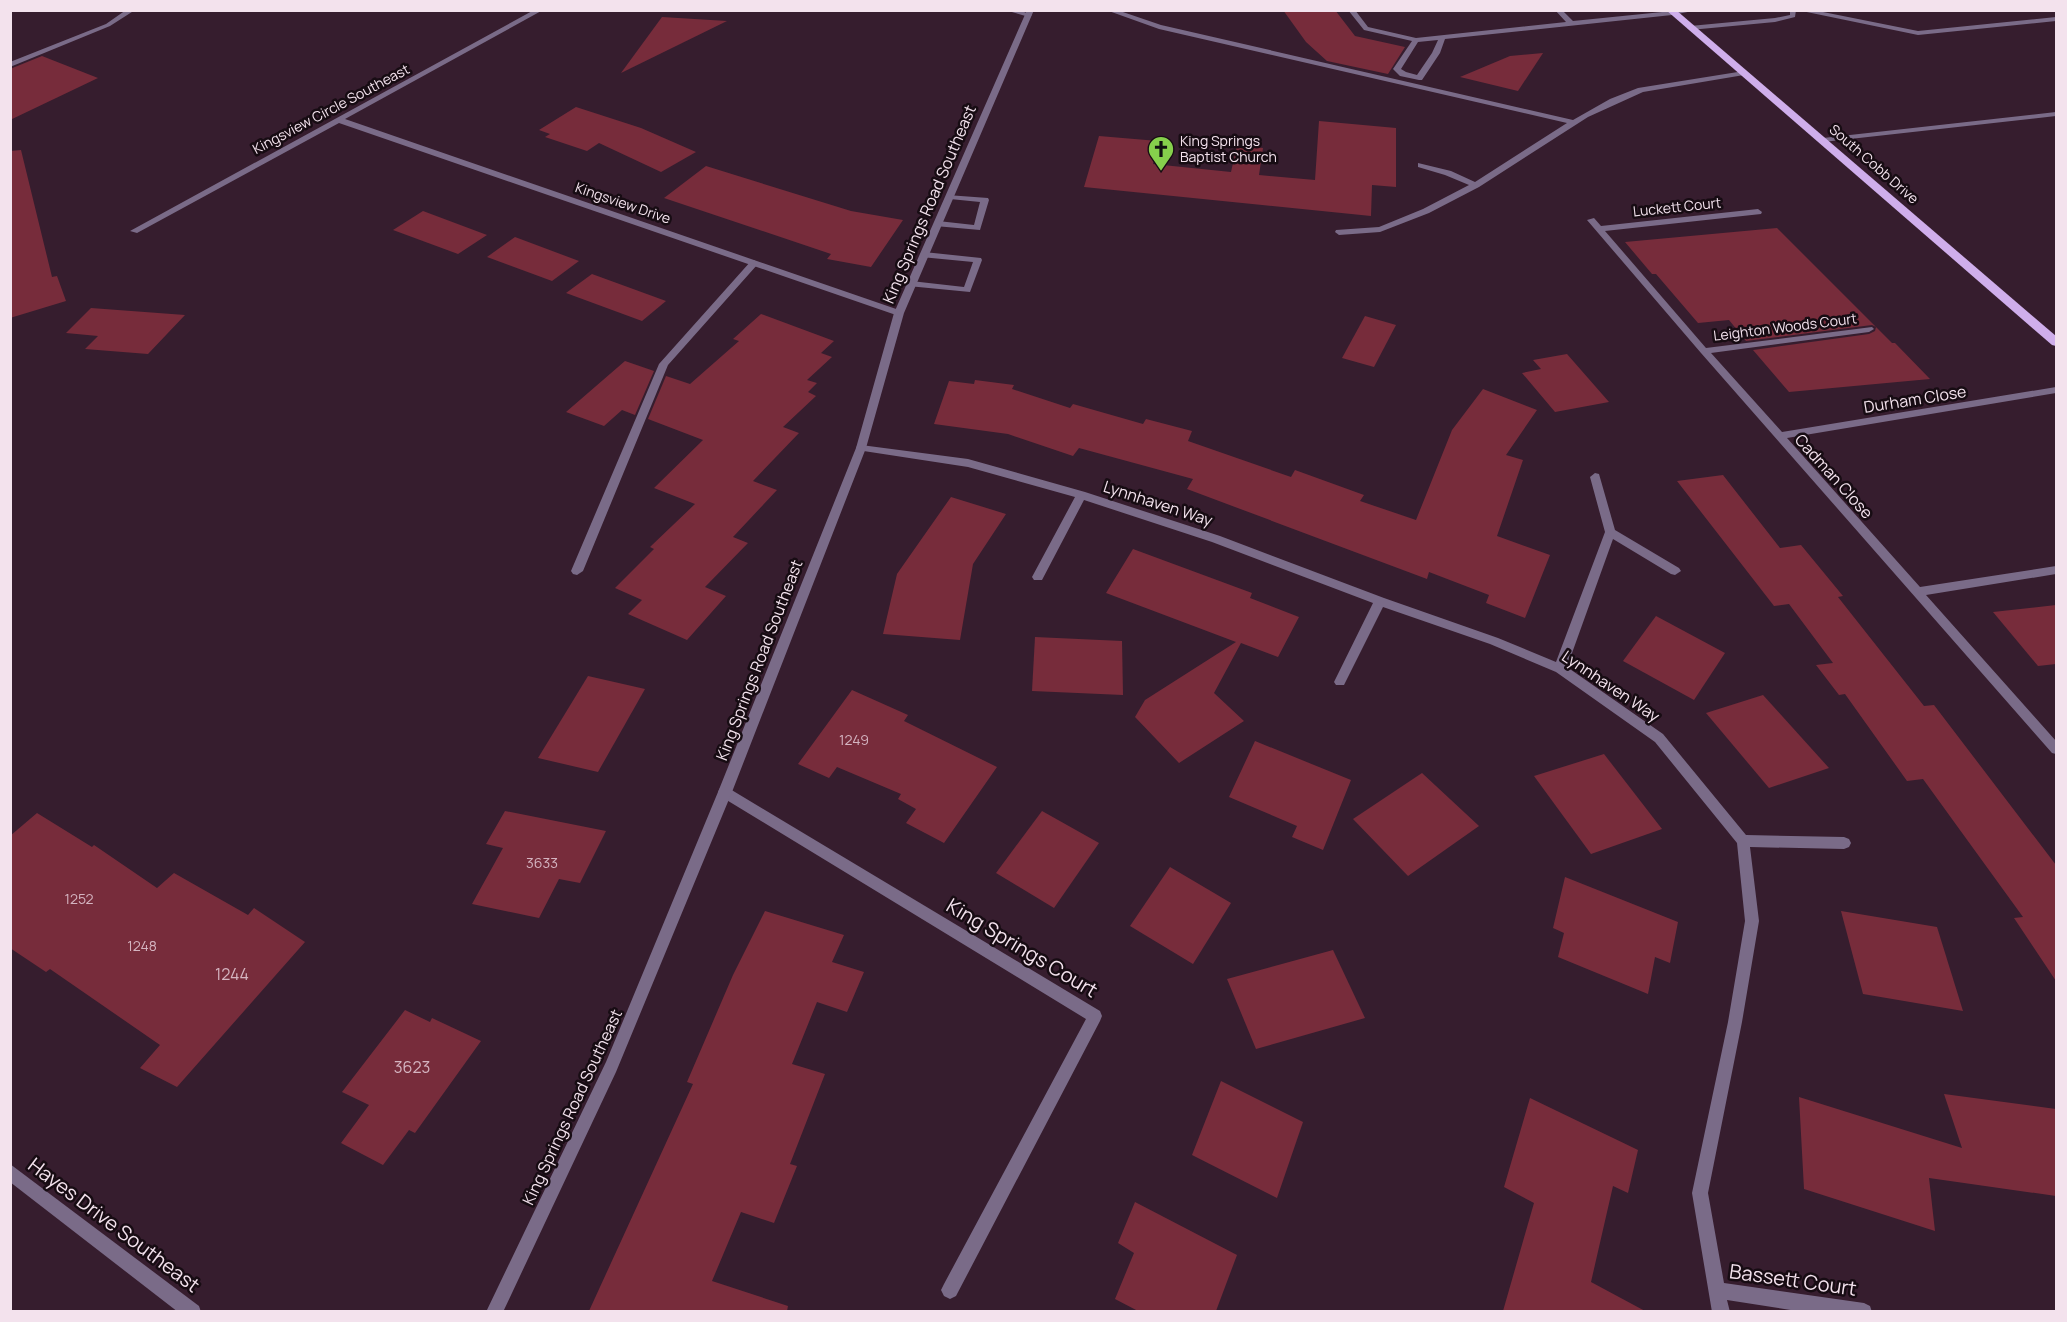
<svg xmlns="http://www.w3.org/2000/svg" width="2067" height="1322" font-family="Manrope,sans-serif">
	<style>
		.building { fill: #772c3b }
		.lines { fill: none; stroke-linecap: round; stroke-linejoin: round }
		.service { fill: #7a6b88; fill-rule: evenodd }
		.minor { fill: #7a6b88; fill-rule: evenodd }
		.tertiary { fill: #7a6b88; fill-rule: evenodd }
		.primary { fill: #cfaeeb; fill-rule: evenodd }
		.labels { text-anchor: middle; stroke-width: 5; stroke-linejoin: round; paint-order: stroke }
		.far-street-label { font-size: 14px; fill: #f3e2ed; stroke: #170c13 }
		.far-poi-label { font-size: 14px; fill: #f3e2ed; stroke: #170c13; text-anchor: start }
		.number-label { font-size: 14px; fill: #d4b4c0 }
		.street-label { font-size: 16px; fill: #f3e2ed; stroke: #170c13 }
		.near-number-label { font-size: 16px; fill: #d4b4c0 }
		.near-street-label { font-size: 20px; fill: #f3e2ed; stroke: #170c13 }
	</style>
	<rect width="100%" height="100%" fill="#361d2e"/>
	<!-- building -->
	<g class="building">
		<polygon points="1283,10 1335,10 1355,36 1405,47 1388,74 1327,61 1306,42"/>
		<polygon points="662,17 727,21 621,73"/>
		<polygon points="1543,53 1518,91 1460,77 1510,56"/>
		<polygon points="42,56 98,78 10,120 10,69"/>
		<polygon points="576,107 641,128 696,152 661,172 599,143 587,151 545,137 550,134 539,130"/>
		<polygon points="1319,121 1396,128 1396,187 1372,185 1371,216 1084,187 1099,136 1158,141 1153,164 1231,172 1237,145 1263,148 1259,175 1315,180"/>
		<polygon points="21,150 52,277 57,276 66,301 10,318 10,151"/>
		<polygon points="706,166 851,211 903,220 871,267 827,259 831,254 664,198"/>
		<polygon points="423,211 487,235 458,254 393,230"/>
		<polygon points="1777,228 1892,343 1895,343 1930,379 1789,392 1753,350 1869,334 1875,331 1876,327 1872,325 1746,341 1729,320 1698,323 1656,274 1652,274 1625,242"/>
		<polygon points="515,237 579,261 552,281 487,257"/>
		<polygon points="592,274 666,301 642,321 566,293"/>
		<polygon points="91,308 185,315 148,354 85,349 98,336 66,333"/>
		<polygon points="761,314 834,341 821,353 832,357 807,380 817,383 808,392 816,396 783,427 799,433 753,481 777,490 733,537 748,543 705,587 726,596 687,640 628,614 642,600 615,588 654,549 650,547 695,504 654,488 703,440 648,419 666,376 690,384 739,341 733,339"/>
		<polygon points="1365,316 1396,325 1374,367 1342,358"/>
		<polygon points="1567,354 1609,402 1555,412 1522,373 1541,369 1533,360"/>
		<polygon points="625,361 654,371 635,415 622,410 604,426 566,412"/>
		<polygon points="975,380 1014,385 1012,389 1070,408 1073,404 1143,424 1146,419 1192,431 1188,441 1291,477 1295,470 1364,495 1360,501 1416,520 1452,430 1483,389 1537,410 1506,455 1523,460 1497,536 1550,555 1525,618 1486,603 1489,595 1429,572 1427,579 1187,489 1193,479 1079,448 1073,456 1008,434 934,424 949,381 974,384"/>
		<polygon points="1723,475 1780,548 1801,545 1843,596 1838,597 1924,706 1934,705 2056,865 2056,981 2014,918 2023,917 1923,779 1907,781 1845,694 1839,695 1816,665 1833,663 1789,604 1774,606 1677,481"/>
		<polygon points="951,497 1006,514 973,564 960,640 883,634 897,574"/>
		<polygon points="1133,549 1252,593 1250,598 1299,617 1278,657 1241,643 1214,693 1244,721 1179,763 1135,717 1145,700 1236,642 1106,593"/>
		<polygon points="2056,605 2056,664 2038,666 1993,612"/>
		<polygon points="1656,616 1725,653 1694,700 1623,661"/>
		<polygon points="1035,637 1122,641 1123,695 1032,691"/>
		<polygon points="588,676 645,689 598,772 538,758"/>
		<polygon points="852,690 908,715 904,721 997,767 944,843 906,823 916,809 898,799 901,794 837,767 829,778 798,764"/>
		<polygon points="1763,695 1829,768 1769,788 1706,713"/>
		<polygon points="1255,741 1351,780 1323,850 1292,837 1297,826 1229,797"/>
		<polygon points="1604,754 1662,829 1591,854 1534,776"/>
		<polygon points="1422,773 1479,826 1408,876 1353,819"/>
		<polygon points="505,811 606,831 580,883 559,879 539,918 472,904 503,848 486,844"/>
		<polygon points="1042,811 1099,843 1054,908 996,873"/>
		<polygon points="37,813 92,847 94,845 157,888 174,873 248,915 254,908 305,942 177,1087 140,1068 160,1045 50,969 46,972 10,948 10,836"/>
		<polygon points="1170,867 1231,903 1193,964 1130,926"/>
		<polygon points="1565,877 1678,922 1670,963 1655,957 1648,994 1558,957 1564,933 1553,928"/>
		<polygon points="765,911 844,935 832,962 864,972 847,1012 817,1002 792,1064 825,1074 790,1164 797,1166 774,1223 741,1212 712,1281 788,1306 787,1311 589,1311 693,1084 687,1082 733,975"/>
		<polygon points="1841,911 1937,927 1963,1011 1863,994"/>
		<polygon points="1333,950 1365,1018 1256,1049 1227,979"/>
		<polygon points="405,1010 430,1022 432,1018 481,1041 415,1133 409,1130 383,1165 341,1143 369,1105 342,1092"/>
		<polygon points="1221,1081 1303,1122 1277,1198 1192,1155"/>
		<polygon points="1944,1094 2056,1109 2056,1196 1929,1178 1935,1231 1804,1189 1799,1097 1962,1148"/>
		<polygon points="1530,1098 1638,1150 1628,1193 1613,1186 1591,1282 1645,1311 1503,1311 1534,1203 1504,1187"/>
		<polygon points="1135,1202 1237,1255 1216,1311 1138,1311 1115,1299 1134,1253 1118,1243"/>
	</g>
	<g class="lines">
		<!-- service -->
		<g class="service">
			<polygon points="1005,10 1019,10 1032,15 1029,17"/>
			<polygon points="1106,10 1117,10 1161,25 1573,120 1610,99 1638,88 1744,71 1748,73 1744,75 1643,92 1588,117 1479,187 1429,213 1380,232 1339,235 1335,232 1336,230 1379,227 1423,209 1469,185 1445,175 1418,167 1418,163 1451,171 1475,182 1567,123 1159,29"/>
			<path d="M 1348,10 L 1355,10 L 1368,27 L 1416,38 L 1566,22 L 1555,10 L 1562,10 L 1573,21 L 1672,11 L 1675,13 L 1672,15 L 1445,39 L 1440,53 L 1422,80 L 1419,80 L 1400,76 L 1393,69 L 1412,41 L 1364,30 ZM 1438,40 L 1432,53 L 1417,75 L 1406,72 L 1401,69 L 1418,42 Z"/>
			<polygon points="1797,10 1813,10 1918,31 2056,17 2056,21 1918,35"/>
			<polygon points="2056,112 2056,116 1823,142 1819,140 1823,138"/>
			<polygon points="947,195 988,198 989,200 980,230 935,226 935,222 938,221 974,225 980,202 950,199 947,199"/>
			<polygon points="924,252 981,258 982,260 970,292 908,286 908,282 911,281 964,287 973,262 921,257 921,253"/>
			<polygon points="754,260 758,263 757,265 668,365 583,571 577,575 573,574 571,571 659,364 751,261"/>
		</g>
		<!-- minor -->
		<g class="minor">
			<polygon points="126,10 135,10 110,26 10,67 10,62 106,24"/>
			<polygon points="534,10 543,10 345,119 902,311 902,315 896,315 339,123 137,233 130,231"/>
			<polygon points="1675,10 1698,10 1672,15 1669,13"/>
			<polygon points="1790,10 1796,10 1795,17 1775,22 1690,30 1687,28 1690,26 1775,18 1790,15"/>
			<polygon points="1758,209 1762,212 1761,214 1605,231 1706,348 1872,327 1874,329 1869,332 1711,353 1782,432 2056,387 2056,393 1787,438 1920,587 2056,566 2056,574 1926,595 2056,741 2056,754 2052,753 1701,353 1587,220 1594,218 1601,226"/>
			<polygon points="861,445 968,459 1085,492 1220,536 1384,598 1498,638 1556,662 1605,532 1590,477 1595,473 1599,474 1615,530 1679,568 1681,571 1675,575 1671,574 1613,539 1567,667 1663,734 1746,835 1844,837 1849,839 1851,843 1849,847 1844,849 1750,847 1759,921 1742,1022 1708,1193 1724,1283 1864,1303 1870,1306 1872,1312 1803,1312 1727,1300 1730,1312 1712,1312 1692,1193 1728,1022 1745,921 1737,843 1655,742 1556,672 1490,644 1383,607 1344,685 1336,685 1334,682 1373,603 1212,542 1084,500 1042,580 1034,580 1032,577 1075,497 968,467 857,450 856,448 857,446"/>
			<polygon points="725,786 1100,1011 1102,1016 1100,1021 956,1296 950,1299 944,1296 941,1290 944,1284 1086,1019 720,796 718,792 720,788"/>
			<polygon points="10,1164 199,1306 201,1312 178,1312 10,1182"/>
		</g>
		<!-- tertiary -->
		<polygon class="tertiary" points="1027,10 1034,10 904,313 866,448 732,792 616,1072 503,1312 486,1312 606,1062 718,792 856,448 894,313"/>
		<!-- primary -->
		<polygon class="primary" points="1666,10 1676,10 2056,336 2056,346 2052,345"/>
	</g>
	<!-- icons -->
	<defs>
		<g id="church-pin" transform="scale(1.35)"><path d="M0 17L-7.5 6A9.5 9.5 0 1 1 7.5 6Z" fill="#86cf4c" stroke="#170c13"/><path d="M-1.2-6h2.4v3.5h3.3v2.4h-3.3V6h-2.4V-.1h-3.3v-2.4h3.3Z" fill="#111"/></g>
	</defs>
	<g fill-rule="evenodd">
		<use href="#church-pin" x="1161" y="149"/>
	</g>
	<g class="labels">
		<!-- far-street labels -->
		<g class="far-street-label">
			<text transform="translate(331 109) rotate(-28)" y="5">Kingsview Circle Southeast</text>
			<text transform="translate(1874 164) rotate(41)" y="5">South Cobb Drive</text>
			<text transform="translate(623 203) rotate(19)" y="5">Kingsview Drive</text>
			<text transform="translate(1677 207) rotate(-6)" y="5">Luckett Court</text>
			<text transform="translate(1785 327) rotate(-7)" y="5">Leighton Woods Court</text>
		</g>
		<!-- far-poi labels -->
		<g class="far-poi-label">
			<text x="1180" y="146">King Springs<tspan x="1180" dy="16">Baptist Church</tspan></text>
		</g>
		<!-- number labels -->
		<g class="number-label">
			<text x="854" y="745">1249</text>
			<text x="542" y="868">3633</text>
			<text x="79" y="904">1252</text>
			<text x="142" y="951">1248</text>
		</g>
		<!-- street labels -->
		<g class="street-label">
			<text transform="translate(929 204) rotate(-67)" y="6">King Springs Road Southeast</text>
			<text transform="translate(1915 399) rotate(-9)" y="6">Durham Close</text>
			<text transform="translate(1834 476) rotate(48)" y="6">Cadman Close</text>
			<text transform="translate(1158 503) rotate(18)" y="6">Lynnhaven Way</text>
			<text transform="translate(759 660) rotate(-69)" y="6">King Springs Road Southeast</text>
			<text transform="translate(1611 686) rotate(34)" y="6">Lynnhaven Way</text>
			<text transform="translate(572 1107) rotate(-65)" y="6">King Springs Road Southeast</text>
		</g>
		<!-- near-number labels -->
		<g class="near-number-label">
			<text x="232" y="980">1244</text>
			<text x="412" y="1073">3623</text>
		</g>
		<!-- near-street labels -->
		<g class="near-street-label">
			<text transform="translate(1022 948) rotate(31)" y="7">King Springs Court</text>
			<text transform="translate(114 1225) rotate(37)" y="7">Hayes Drive Southeast</text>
			<text transform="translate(1793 1280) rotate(8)" y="7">Bassett Court</text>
		</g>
	</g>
	<!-- border -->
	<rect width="2067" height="1322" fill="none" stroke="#f3e2ed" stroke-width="24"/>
</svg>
